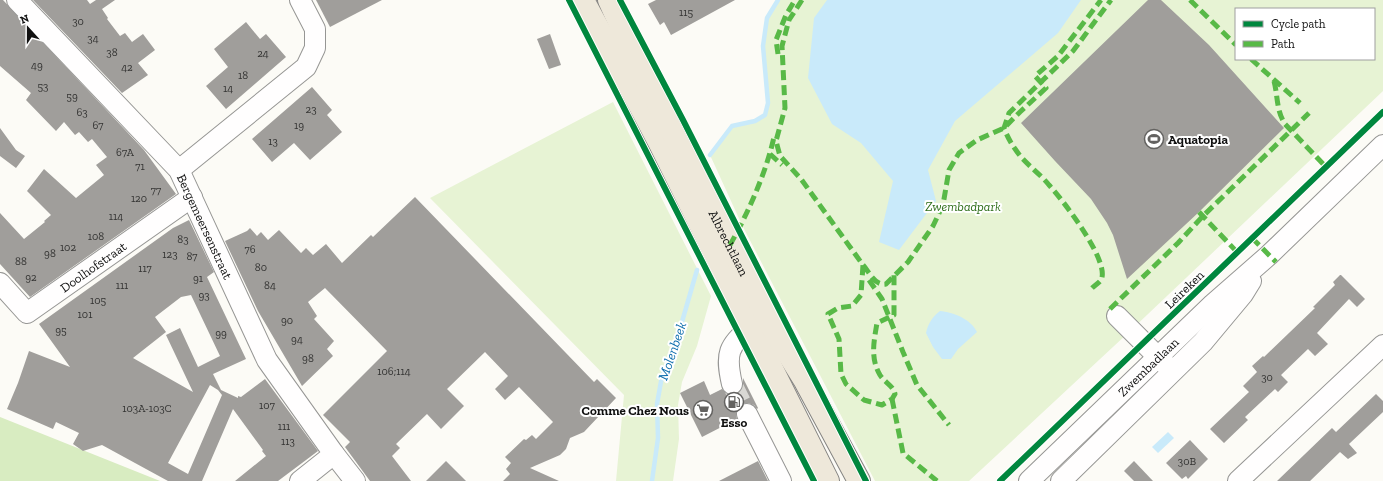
<svg xmlns="http://www.w3.org/2000/svg" width="1383" height="481" font-family="'Zilla Slab',serif">
	<style>
		.green { fill: #e7f3d4; fill-rule: evenodd }
		.forest { fill: #d8ecc1 }
		.water { fill: #c9eafa }
		.lines { fill: none; stroke-linecap: round; stroke-linejoin: round }
		.stream { stroke: #c9eafa; stroke-width: 4.5 }
		.building { fill: #a09e9b; fill-rule: evenodd }
		.minor-tunnel { stroke: #d9d8d4; stroke-width: 20; stroke-dasharray: 20 10; stroke-linecap: butt }
		.minor-casing { stroke: #969694; stroke-width: 22 }
		.major-casing { stroke: #848381; stroke-width: 24 }
		.minor { stroke: #fffefe; stroke-width: 20 }
		.major { stroke: #eee8da; stroke-width: 22 }
		.quiet { stroke: #58b947; stroke-width: 5; stroke-dasharray: 10 5; stroke-linecap: butt }
		.cycleway-casing { stroke: #fff; stroke-width: 8 }
		.cycleway { stroke: #00873e; stroke-width: 6 }
		.labels { text-anchor: middle; stroke-width: 4; stroke-linejoin: round; paint-order: stroke }
		.number-label { font-size: 11px; fill: #343433 }
		.poi-label { font-size: 13px; font-weight: bold; fill: #101010; stroke: #fff; text-anchor: start }
		.park-label { font-size: 13px; font-style: italic; fill: #2e6e1a; stroke: #fff }
		.street-label { font-size: 13px; fill: #101010; stroke: #fff }
		.water-label { font-size: 14px; font-style: italic; fill: #0e6dad; stroke: #fff }
	</style>
	<rect width="100%" height="100%" fill="#fcfbf6"/>
	<!-- green -->
	<g class="green">
		<path d="M 778,0 L 1383,0 L 1383,91 L 1128,333 L 969,481 L 875,481 L 742,225 L 710,155 L 732,126 L 755,121 L 765,115 L 768,103 L 763,46 L 767,18 ZM 1236,9 L 1374,9 L 1374,59 L 1236,59 Z"/>
		<polygon points="613,102 711,296 697,346 682,382 678,405 679,439 673,481 616,481 624,395 430,198"/>
	</g>
	<!-- forest -->
	<polygon class="forest" points="0,417 160,481 0,481"/>
	<!-- water -->
	<g class="water">
		<polygon points="827,0 1081,0 1058,33 955,121 928,170 936,201 899,250 879,242 893,181 861,143 832,124 808,78 814,18"/>
		<path d="M 940,311 C 953,312 971,319 977,332 L 958,349 L 951,359 L 942,359 L 933,347 L 926,333 C 928,324 932,317 940,311 Z"/>
		<polygon points="1168,432 1174,438 1158,453 1152,447"/>
	</g>
	<g class="lines">
		<!-- stream -->
		<g class="stream">
			<polyline points="710,155 732,126 755,121 765,115 768,103 763,46 767,18 778,0"/>
			<polyline points="652,481 658,438 657,404 662,376 677,339 697,270"/>
		</g>
	</g>
	<!-- building -->
	<g class="building">
		<polygon points="0,0 3,0 144,150 176,194 30,297 0,264 0,213 24,239 45,222 44,221 51,215 27,191 44,169 76,198 104,175 96,165 107,157 92,139 88,142 79,132 75,135 64,122 56,131 26,100 31,93 0,66"/>
		<polygon points="33,0 87,0 90,4 96,0 115,0 102,9 108,18 107,19 120,36 125,33 132,42 143,34 155,50 138,63 148,75 122,93"/>
		<polygon points="316,0 382,0 330,27"/>
		<polygon points="656,0 735,0 671,35 664,22 660,25 648,4"/>
		<polygon points="1148,0 1161,0 1209,45 1284,128 1199,212 1127,279 1113,235 1107,223 1091,199 1055,161 1021,123"/>
		<polygon points="246,22 260,39 266,34 286,57 226,109 206,86 228,67 214,49"/>
		<polygon points="550,34 561,65 549,69 537,39"/>
		<polygon points="312,87 332,110 327,115 342,132 310,160 294,143 272,162 252,139"/>
		<polygon points="0,128 16,150 25,156 16,168 0,156"/>
		<polygon points="415,197 594,382 597,379 616,398 584,432 570,438 566,449 560,455 530,468 559,481 503,481 510,474 506,469 511,463 505,457 524,439 526,440 532,435 536,439 553,422 519,387 505,400 495,389 508,376 485,352 447,389 464,406 441,429 427,414 396,444 400,448 392,456 411,481 370,481 345,447 350,442 323,415 387,351 325,288 308,302 317,316 314,319 334,341 327,349 333,356 302,386 258,311 225,241 247,231 250,228 257,236 261,232 268,240 279,230 301,253 306,248 313,255 326,244 342,263 371,235 373,237"/>
		<path d="M 189,220 L 214,272 L 207,277 L 246,359 L 213,374 L 221,390 L 238,398 L 238,396 L 241,397 L 265,379 L 318,451 L 278,481 L 235,481 L 266,456 L 262,451 L 263,450 L 233,409 L 202,481 L 168,481 L 102,445 L 83,451 L 73,444 L 79,433 L 56,422 L 53,429 L 7,409 L 18,383 L 29,351 L 70,367 L 39,324 L 173,228 ZM 191,295 L 220,356 L 198,367 L 180,328 L 166,335 L 193,392 L 133,358 L 166,332 L 155,317 L 181,297 ZM 210,385 L 218,390 L 222,395 L 188,474 L 168,463 Z"/>
		<polygon points="1340,275 1341,275 1365,299 1357,307 1349,299 1317,333 1328,344 1315,356 1308,349 1281,375 1288,382 1278,392 1275,389 1245,417 1248,420 1224,443 1210,429 1249,392 1243,386 1257,372 1252,366 1263,356 1264,357 1315,308 1313,307 1335,285 1333,282"/>
		<polygon points="743,378 758,408 757,409 754,405 748,403 742,404 737,408 736,414 737,419 702,437 680,393 704,381 710,395 722,389 728,395 735,395 739,393 743,388"/>
		<polygon points="1376,394 1383,401 1383,412 1349,444 1357,453 1348,459 1340,452 1310,481 1277,481 1332,428 1336,432"/>
		<polygon points="1190,440 1208,459 1188,479 1186,476 1182,479 1166,463"/>
		<polygon points="446,461 466,481 426,481"/>
		<polygon points="758,461 768,481 719,481"/>
		<polygon points="1134,461 1153,481 1134,481 1124,471"/>
	</g>
	<g class="lines">
		<!-- minor-tunnel -->
		<polyline class="minor-tunnel" points="732,384 747,414"/>
		<!-- minor casing -->
		<g class="minor-casing">
			<g id="minor">
				<path id="s1" d="M 17,0 L 179,170 L 267,360 L 334,454 L 355,481"/>
				<polyline points="179,170 306,67 315,48 315,29 300,0"/>
				<path id="s2" d="M 0,283 L 27,313 L 192,197"/>
				<polyline points="1117,316 1167,366"/>
				<path d="M 732,384 C 725,354 728,345 752,326"/>
				<polyline points="747,414 781,481"/>
				<polyline points="300,481 334,454"/>
				<path id="s3" d="M 1029,481 L 1213,304 L 1269,255 L 1383,145"/>
				<polyline points="1061,481 1203,342 1243,294 1251,281"/>
				<polyline points="1238,481 1383,345"/>
			</g>
		</g>
		<!-- major casing -->
		<g class="major-casing">
			<g id="major">
				<path d="M 583,0 C 609,48 635,96 660,144 C 717,256 772,369 828,481"/>
				<path id="s4" d="M 609,0 L 639,66 L 774,331 L 805,381 L 859,481"/>
			</g>
		</g>
		<!-- minor -->
		<use href="#minor" class="minor"/>
		<!-- major -->
		<use href="#major" class="major"/>
		<!-- quiet -->
		<g class="quiet">
			<path d="M 802,0 L 789,20 L 782,46 L 785,108 L 776,141 L 780,156 L 801,179 L 863,265 L 861,295 L 852,306 L 838,308 L 828,314 L 839,339 L 841,374 L 846,384 L 864,400 L 882,405 L 892,399 L 895,394 C 893,385 885,383 880,375 C 870,358 874,341 877,323 L 894,315 L 894,275"/>
			<polyline points="1190,0 1236,45"/>
			<polyline points="778,54 776,40 786,15 795,0"/>
			<polyline points="1251,59 1300,103"/>
			<path d="M 1274,81 C 1278,96 1276,110 1285,124 L 1326,167"/>
			<polyline points="770,154 782,165"/>
			<polyline points="1199,212 1237,252"/>
			<polyline points="1252,238 1276,262"/>
			<path d="M 730,245 C 748,213 766,173 774,137"/>
			<path d="M 863,265 C 870,273 875,286 886,284 L 908,262 L 933,226 L 943,205 L 949,170 L 959,153 L 977,140 L 1004,128 L 1020,112 L 1046,88 L 1035,76 L 1058,56 L 1101,0"/>
			<polyline points="869,280 882,299 903,352 917,385 949,425"/>
			<path d="M 1092,288 C 1094,286 1099,283 1101,280 C 1111,262 1062,199 1049,185 C 1041,175 1030,167 1021,157 C 1014,148 1008,139 1004,128 L 1009,113 L 1073,51 L 1111,0"/>
			<polyline points="1110,309 1178,243 1203,216 1309,113"/>
			<polyline points="892,399 903,453 937,481"/>
		</g>
		<!-- cycleway casing -->
		<g class="cycleway-casing">
			<g id="cycleway">
				<polyline points="569,0 814,481"/>
				<polyline points="620,0 683,120 866,481"/>
				<polyline points="1000,481 1383,112"/>
			</g>
		</g>
		<!-- cycleway -->
		<use href="#cycleway" class="cycleway"/>
	</g>
	<!-- icons -->
	<defs>
		<g id="stadium-ring" transform="scale(1)"><circle r="9.5" fill="#fff" stroke="#636260" stroke-width="1.5"/><path d="M0-5a6.5 5 0 1 0 0 10a6.5 5 0 1 0 0-10ZM-3.5-1.8h7v3.6h-7Z" fill="#636260"/></g>
		<g id="fuel-ring" transform="scale(1)"><circle r="9.5" fill="#fff" stroke="#636260" stroke-width="1.5"/><path d="M-5.5-6h7V0h2V4h1.3V-2.5L3-4.5l.8-.8L6-3V5H2.5V1h-1V6h-7ZM-4.2-4.7v3.2H.2V-4.7Z" fill="#636260"/></g>
		<g id="supermarket-ring" transform="scale(1)"><circle r="9.5" fill="#fff" stroke="#636260" stroke-width="1.5"/><path d="M-6-5.5h2.5l.6 2H6L4.5 2H-2.5L-4.4-4H-6ZM-1.5 3.2a1.3 1.3 0 1 0 .1 0ZM3 3.2a1.3 1.3 0 1 0 .1 0Z" fill="#636260"/></g>
	</defs>
	<g fill-rule="evenodd">
		<use href="#stadium-ring" x="1154" y="139"/>
		<use href="#fuel-ring" x="734" y="402"/>
		<use href="#supermarket-ring" x="703" y="410"/>
	</g>
	<g class="labels">
		<!-- number labels -->
		<g class="number-label">
			<text x="686" y="16">115</text>
			<text x="78" y="25">30</text>
			<text x="93" y="42">34</text>
			<text x="112" y="56">38</text>
			<text x="263" y="57">24</text>
			<text x="37" y="69">49</text>
			<text x="127" y="71">42</text>
			<text x="243" y="79">18</text>
			<text x="43" y="90">53</text>
			<text x="228" y="92">14</text>
			<text x="72" y="100">59</text>
			<text x="311" y="113">23</text>
			<text x="82" y="116">63</text>
			<text x="98" y="129">67</text>
			<text x="299" y="129">19</text>
			<text x="273" y="145">13</text>
			<text x="125" y="156">67A</text>
			<text x="140" y="170">71</text>
			<text x="156" y="194">77</text>
			<text x="139" y="202">120</text>
			<text x="116" y="220">114</text>
			<text x="96" y="240">108</text>
			<text x="183" y="243">83</text>
			<text x="68" y="251">102</text>
			<text x="250" y="253">76</text>
			<text x="50" y="257">98</text>
			<text x="170" y="258">123</text>
			<text x="192" y="260">87</text>
			<text x="21" y="265">88</text>
			<text x="261" y="271">80</text>
			<text x="145" y="272">117</text>
			<text x="31" y="281">92</text>
			<text x="198" y="282">91</text>
			<text x="122" y="289">111</text>
			<text x="270" y="289">84</text>
			<text x="204" y="299">93</text>
			<text x="98" y="304">105</text>
			<text x="85" y="318">101</text>
			<text x="287" y="324">90</text>
			<text x="61" y="334">95</text>
			<text x="221" y="337">99</text>
			<text x="297" y="343">94</text>
			<text x="308" y="362">98</text>
			<text x="394" y="375">106;114</text>
			<text x="1267" y="381">30</text>
			<text x="267" y="409">107</text>
			<text x="147" y="412">103A-103C</text>
			<text x="284" y="430">111</text>
			<text x="288" y="445">113</text>
			<text x="1187" y="465">30B</text>
		</g>
		<!-- poi labels -->
		<g class="poi-label">
			<text x="1168" y="144">Aquatopia</text>
			<text x="689" y="415" text-anchor="end">Comme Chez Nous</text>
			<text x="734" y="427" text-anchor="middle">Esso</text>
		</g>
		<!-- park labels -->
		<g class="park-label">
			<text x="963" y="211">Zwembadpark</text>
		</g>
		<!-- street labels -->
		<g class="street-label">
			<text dy="5" stroke="none"><textPath href="#s1" startOffset="297">Bergemeersenstraat</textPath></text>
			<text dy="5" stroke="none"><textPath href="#s4" startOffset="271">Albrechtlaan</textPath></text>
			<text dy="5" stroke="none"><textPath href="#s2" startOffset="121">Doolhofstraat</textPath></text>
			<text transform="translate(1184 289) rotate(-44)" y="5">Leireken</text>
			<text dy="5" stroke="none"><textPath href="#s3" startOffset="165">Zwembadlaan</textPath></text>
		</g>
		<!-- water labels -->
		<g class="water-label">
			<text transform="translate(672 351) rotate(-71)" y="5">Molenbeek</text>
		</g>
	</g>
	<!-- legend -->
	<rect x="1235" y="8" width="140" height="52" fill="#ffffff" stroke="#9f9f9f"/>
	<rect x="1243" y="21" width="20" height="6" fill="#00873e" stroke="#9f9f9f"/>
	<text x="1271" y="28" font-size="12" fill="#101010">Cycle path</text>
	<rect x="1243" y="41" width="20" height="6" fill="#58b947" stroke="#9f9f9f"/>
	<text x="1271" y="48" font-size="12" fill="#101010">Path</text>
	<!-- north arrow -->
	<g transform="translate(28 28) rotate(339)" stroke="#ffffff" stroke-width="3" paint-order="stroke">
	<path d="M0-3L7 15L0 10L-7 15Z" fill="#101010"/>
	<text y="-6" font-size="11" font-weight="bold" text-anchor="middle" fill="#101010">N</text>
	</g>
</svg>
